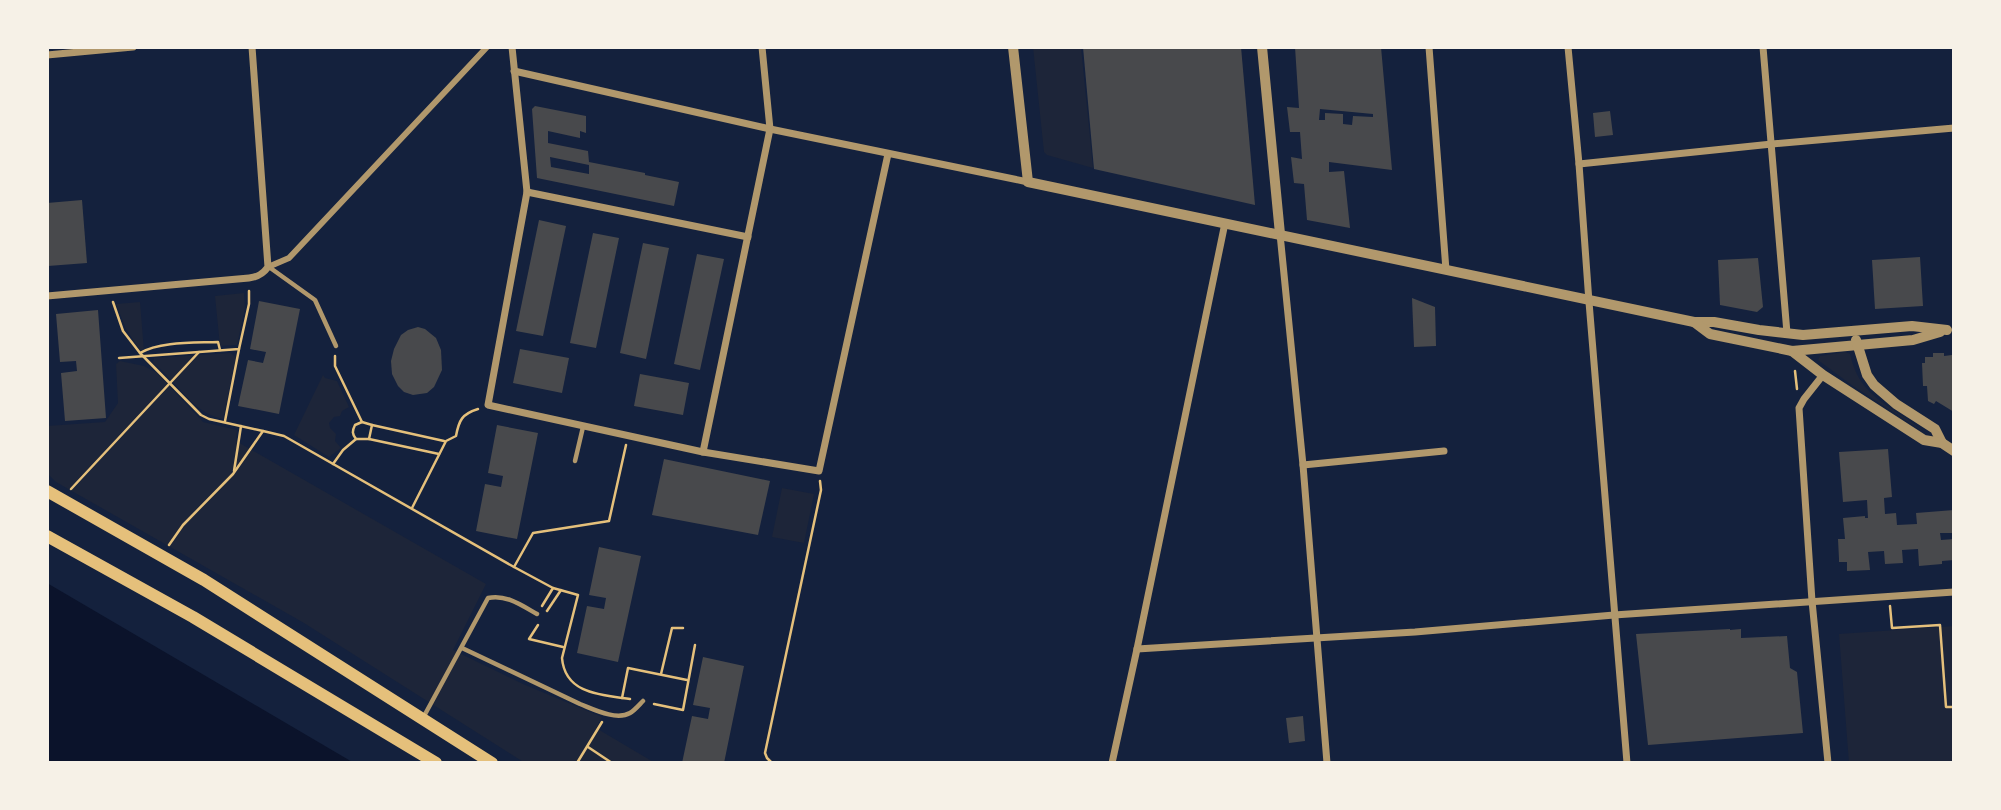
<svg xmlns="http://www.w3.org/2000/svg" width="2001" height="810" font-family="Spectral,serif">
	<style>
		.green { fill: #1d2539 }
		.water { fill: #0b132b }
		.building { fill: #48494c; fill-rule: evenodd }
		.lines { fill: none; stroke-linecap: round; stroke-linejoin: round }
		.path { stroke: #e5c07b; stroke-width: 2.5 }
		.service { stroke: #b1986c; stroke-width: 4.5 }
		.pedestrian { stroke: #b1986c; stroke-width: 6 }
		.minor { stroke: #b1986c; stroke-width: 7 }
		.tertiary { stroke: #b1986c; stroke-width: 10 }
		.primary { stroke: #e5c07b; stroke-width: 12 }
	</style>
	<rect width="100%" height="100%" fill="#14213d"/>
	<!-- green -->
	<g class="green">
		<polygon points="1033,47 1081,47 1093,168 1047,155 1044,152"/>
		<polygon points="244,293 245,308 237,345 220,346 215,296"/>
		<polygon points="140,302 144,351 140,350 126,329 116,304"/>
		<path d="M 1845,352 L 1850,354 C 1860,401 1896,406 1925,433 L 1853,386 L 1818,360 L 1820,356 Z"/>
		<path d="M 230,353 L 236,357 L 223,419 C 192,413 177,381 153,363 L 154,358 Z"/>
		<polygon points="120,361 144,366 157,373 203,422 237,430 236,441 486,584 453,650 523,684 602,717 596,728 655,763 525,763 304,623 56,482 47,473 47,426 105,422 118,403 116,364"/>
		<polygon points="323,375 325,378 337,381 349,407 342,411 340,416 334,417 329,423 330,428 336,434 335,441 341,448 329,457 294,435"/>
		<polygon points="782,488 814,494 804,543 772,537"/>
		<polygon points="1954,626 1954,763 1849,763 1839,634"/>
	</g>
	<!-- water -->
	<polygon class="water" points="47,583 354,763 47,763"/>
	<!-- building -->
	<g class="building">
		<polygon points="1083,47 1241,47 1255,205 1094,169"/>
		<path d="M 1295,47 L 1381,47 L 1392,170 L 1329,162 L 1329,172 L 1344,171 L 1350,228 L 1307,220 L 1304,184 L 1294,183 L 1291,157 L 1302,159 L 1300,132 L 1290,132 L 1287,107 L 1299,108 ZM 1320,109 L 1373,114 L 1373,117 L 1353,116 L 1352,125 L 1343,124 L 1343,114 L 1325,113 L 1325,120 L 1319,120 Z"/>
		<path d="M 535,106 L 586,116 L 586,133 L 580,131 L 580,138 L 548,131 L 548,143 L 588,151 L 589,162 L 645,173 L 645,175 L 679,182 L 674,206 L 537,178 L 532,109 ZM 550,157 L 589,165 L 589,174 L 551,167 Z"/>
		<polygon points="1610,111 1613,135 1595,137 1593,113"/>
		<polygon points="82,200 87,263 48,266 47,203"/>
		<polygon points="539,220 566,226 543,336 516,331"/>
		<polygon points="593,233 619,238 596,348 570,343"/>
		<polygon points="643,243 669,248 646,359 620,353"/>
		<polygon points="697,254 724,259 700,370 674,364"/>
		<polygon points="1920,257 1923,306 1875,309 1872,260"/>
		<polygon points="1758,258 1763,307 1757,312 1720,305 1718,260"/>
		<polygon points="1412,298 1435,307 1436,346 1414,347"/>
		<polygon points="259,301 300,309 279,414 238,406 248,360 263,363 266,352 250,349"/>
		<polygon points="98,310 106,418 65,421 61,373 77,371 76,361 60,362 56,314"/>
		<polygon points="418,327 425,329 436,338 441,350 442,370 434,387 427,393 413,395 404,392 398,386 392,374 391,361 394,349 401,335 408,330"/>
		<polygon points="520,349 569,358 562,393 513,383"/>
		<polygon points="1933,353 1944,353 1944,356 1952,355 1954,412 1936,401 1934,404 1928,401 1927,386 1923,386 1922,363 1925,363 1925,357 1933,357"/>
		<polygon points="640,374 689,383 683,415 634,406"/>
		<polygon points="497,425 538,433 517,539 476,531 485,484 501,487 503,476 488,473"/>
		<polygon points="1888,449 1892,497 1884,498 1885,514 1896,513 1897,525 1917,524 1916,513 1954,510 1954,533 1940,533 1941,540 1954,539 1954,560 1942,561 1942,564 1919,566 1918,549 1902,550 1903,563 1885,564 1884,551 1868,552 1870,570 1847,571 1847,562 1839,562 1839,559 1838,539 1845,539 1843,518 1865,516 1865,518 1868,518 1867,500 1843,502 1839,452"/>
		<polygon points="664,459 770,481 758,535 652,515"/>
		<polygon points="599,547 641,556 618,662 577,653 587,606 604,609 606,598 589,595"/>
		<polygon points="1730,629 1730,630 1741,629 1741,638 1787,636 1790,668 1797,672 1803,733 1648,745 1636,634"/>
		<polygon points="703,657 744,666 724,763 682,763 692,716 708,719 710,708 693,705"/>
		<polygon points="1303,716 1305,741 1289,743 1286,718"/>
	</g>
	<g class="lines">
		<!-- path -->
		<g class="path">
			<polyline points="113,302 123,331 140,353 201,415 209,419 263,431"/>
			<path d="M 140,353 C 160,341 195,343 218,342 L 220,350"/>
			<polyline points="335,356 335,366 362,422 372,425 369,439"/>
			<polyline points="119,358 199,352"/>
			<polyline points="1795,371 1797,389"/>
			<polyline points="225,421 239,349"/>
			<polyline points="372,425 444,441"/>
			<path d="M 356,439 C 352,434 352,431 355,425 L 362,422"/>
			<polyline points="333,464 343,450 356,439 369,439 439,454"/>
			<polyline points="234,471 241,426"/>
			<polyline points="71,489 199,352 239,349 249,304 249,291"/>
			<path d="M 412,508 L 446,441 L 456,436 C 459,420 462,414 478,409"/>
			<path d="M 169,545 L 183,525 L 233,474 L 263,431 L 284,436 L 514,567 L 553,588 L 578,595 L 562,658 C 565,694 601,695 630,699"/>
			<polyline points="514,567 533,533 609,521 626,445"/>
			<polyline points="542,606 553,588"/>
			<polyline points="1890,606 1892,628 1940,625 1946,707 1954,707"/>
			<polyline points="547,611 561,590"/>
			<polyline points="538,625 529,639 563,647"/>
			<polyline points="661,674 672,628 683,628"/>
			<polyline points="622,698 628,668 687,680"/>
			<polyline points="654,704 683,710 695,645"/>
			<polyline points="588,747 612,763"/>
			<polyline points="577,763 602,722"/>
			<polyline points="772,763 767,758 765,753 821,490 820,481"/>
		</g>
		<!-- service -->
		<g class="service">
			<polyline points="269,267 315,300 336,346"/>
			<polyline points="575,461 583,427"/>
			<path d="M 462,648 L 580,704 C 593,709 616,721 630,713 C 635,710 639,705 643,701"/>
			<path d="M 423,718 L 488,598 C 506,594 521,605 537,614"/>
		</g>
		<!-- pedestrian -->
		<polyline class="pedestrian" points="268,267 289,258 487,47"/>
		<!-- minor -->
		<g class="minor">
			<polyline points="512,47 527,192 488,405 703,452 819,471 888,154"/>
			<polyline points="1429,47 1446,270"/>
			<polyline points="1568,47 1579,164 1589,302 1627,763"/>
			<polyline points="1763,47 1787,333"/>
			<polyline points="47,55 133,47"/>
			<polyline points="514,71 770,129 1028,182"/>
			<polyline points="1579,164 1772,144 1954,128"/>
			<polyline points="527,192 748,237"/>
			<polyline points="1280,234 1303,465 1327,763"/>
			<path d="M 47,296 L 249,278 C 258,277 263,274 268,267 L 252,47"/>
			<polyline points="1823,375 1804,399 1799,408 1812,601 1828,763"/>
			<polyline points="703,452 770,129 762,47"/>
			<polyline points="1303,465 1444,451"/>
			<polyline points="1137,649 1415,632 1614,615 1954,592"/>
			<polyline points="1112,763 1137,649 1225,223"/>
		</g>
		<!-- tertiary -->
		<g class="tertiary">
			<polyline points="1013,47 1028,182 1694,322 1714,322 1759,330 1803,335 1912,326 1947,330"/>
			<polyline points="1262,47 1280,234"/>
			<polyline points="1694,322 1710,334 1792,351 1913,340 1940,332"/>
			<polyline points="1856,340 1867,375 1874,385 1896,404 1935,429 1942,443"/>
			<polyline points="1792,351 1823,375 1924,440 1942,443 1954,451"/>
		</g>
		<!-- primary -->
		<g class="primary">
			<polyline points="47,491 204,580 492,763"/>
			<polyline points="47,536 193,617 436,763"/>
		</g>
	</g>
	<!-- border -->
	<rect width="2001" height="810" fill="none" stroke="#f6f1e7" stroke-width="98"/>
</svg>
